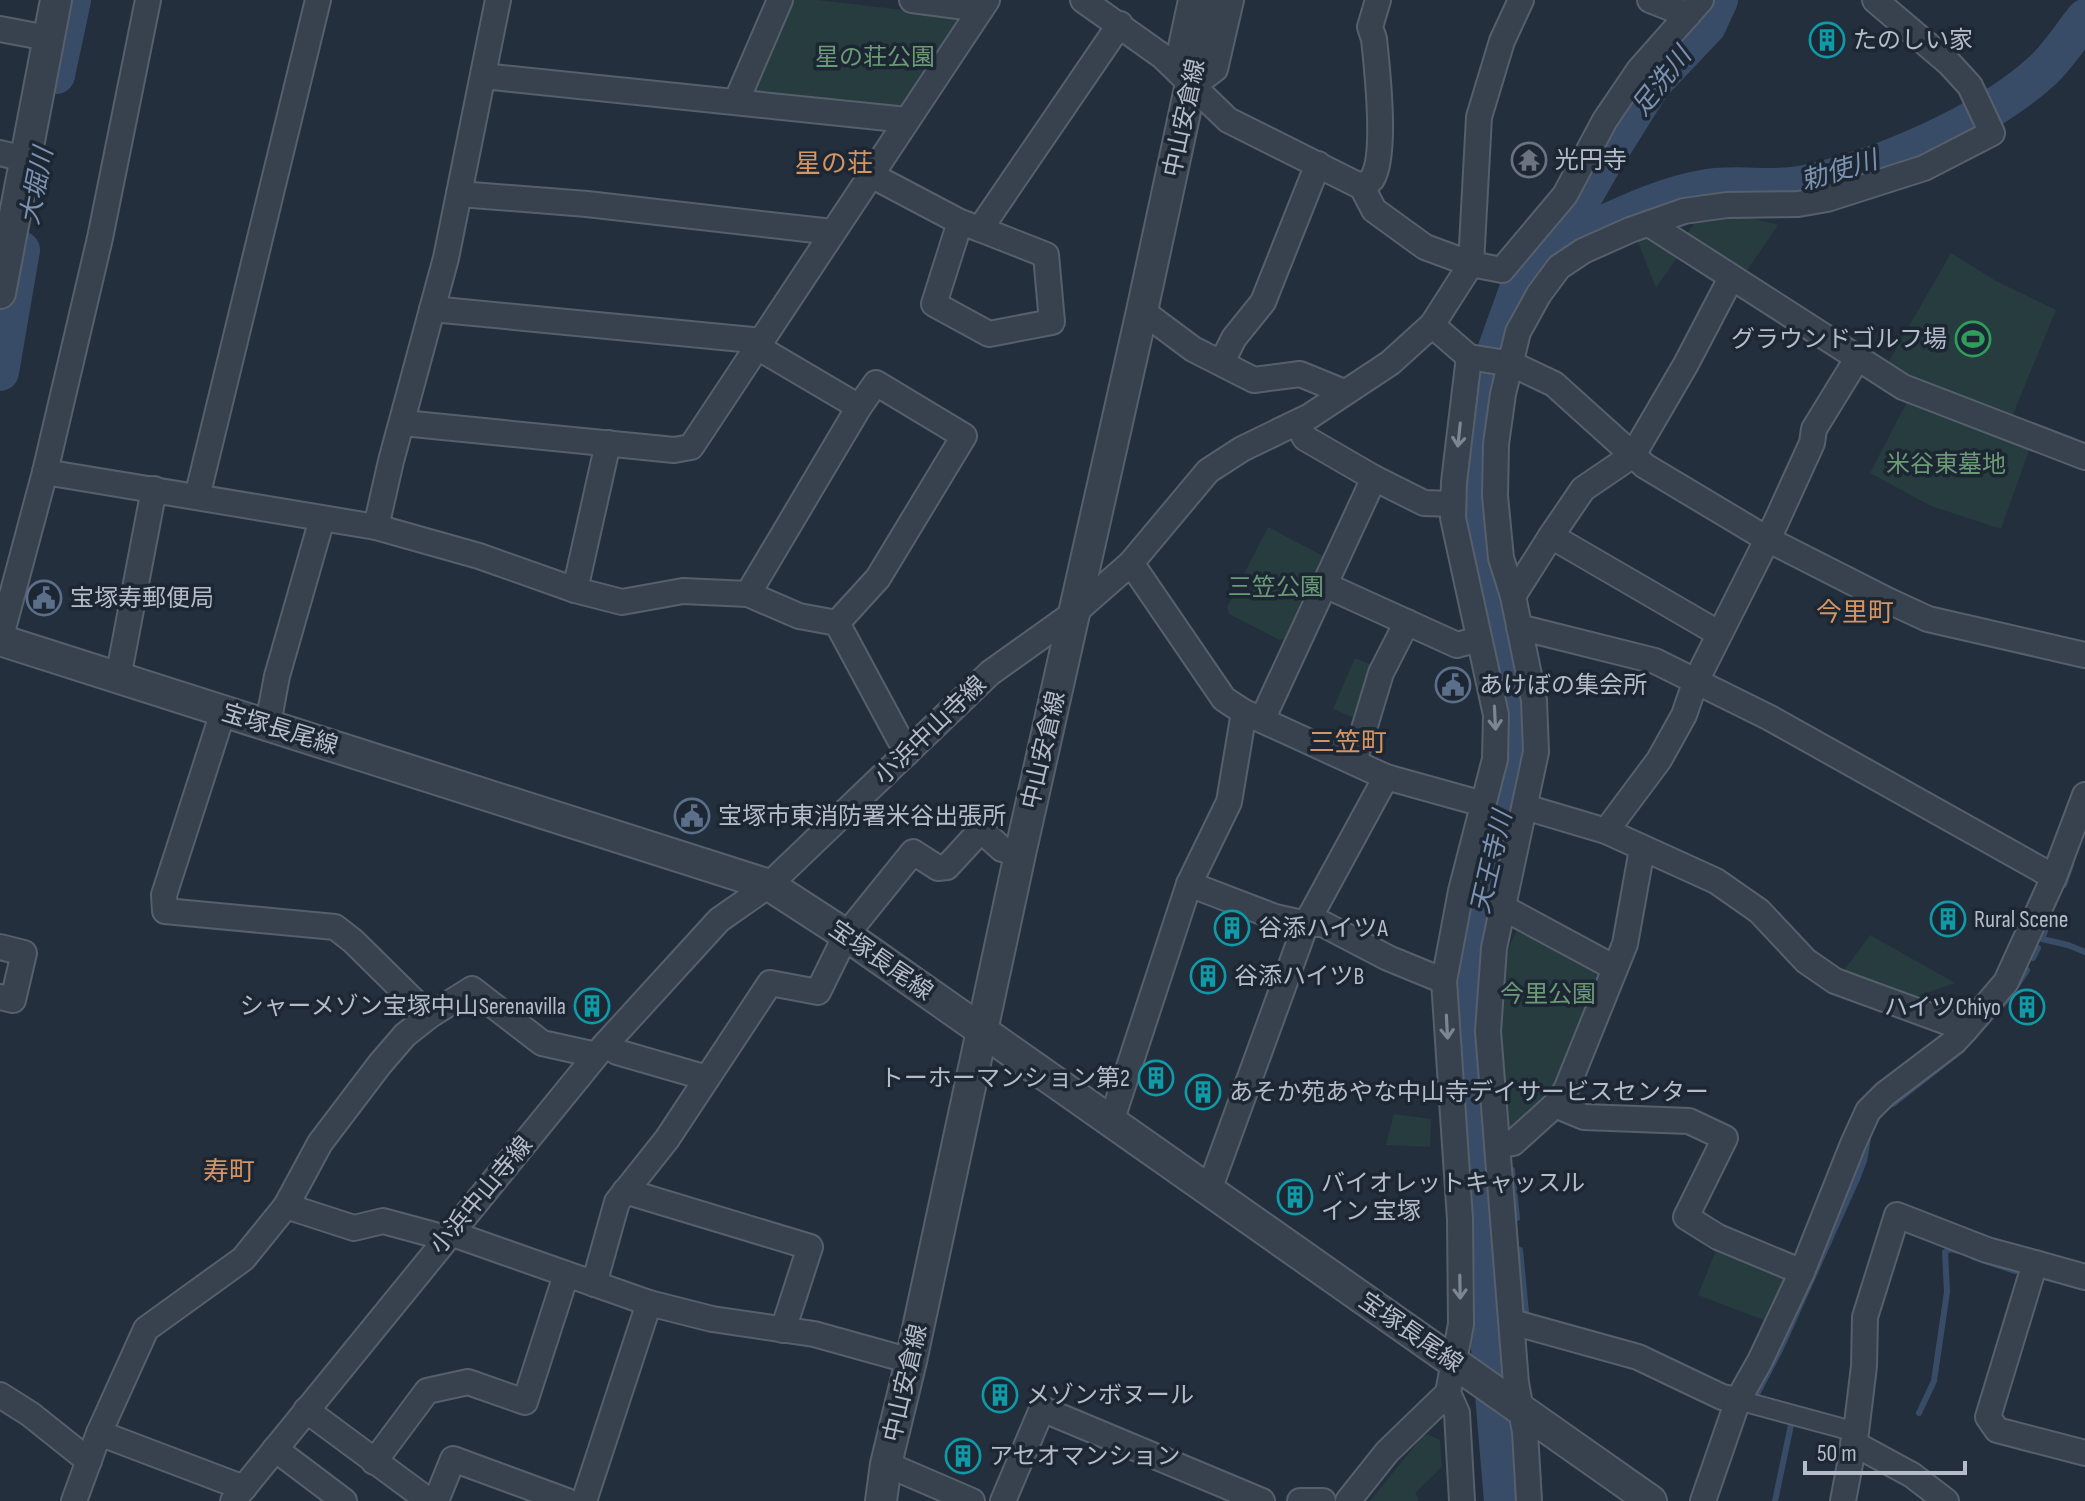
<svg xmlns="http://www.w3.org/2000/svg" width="2085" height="1501" font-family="'Sofia Sans Condensed','Noto Sans JP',sans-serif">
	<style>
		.green { fill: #263c3f }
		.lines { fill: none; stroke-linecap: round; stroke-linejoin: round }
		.stream { stroke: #394c67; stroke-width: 6 }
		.river { stroke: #394c67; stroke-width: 38 }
		.pedestrian-casing { stroke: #565f6c; stroke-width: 22 }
		.minor-casing { stroke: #565f6c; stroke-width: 28 }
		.tertiary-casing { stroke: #565f6c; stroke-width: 34 }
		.pedestrian { stroke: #38414e; stroke-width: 18 }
		.minor { stroke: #38414e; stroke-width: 24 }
		.tertiary { stroke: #38414e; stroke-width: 30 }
		.oneway { stroke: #7c8592 }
		.labels { text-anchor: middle; stroke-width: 7; stroke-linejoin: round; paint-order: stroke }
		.poi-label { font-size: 24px; fill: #b4bcc9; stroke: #1d2633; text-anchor: start }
		.park-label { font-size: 24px; fill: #6b9a76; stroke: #1d2633 }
		.street-label { font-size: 24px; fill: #b4bcc9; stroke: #1d2633 }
		.water-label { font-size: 26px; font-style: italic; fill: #7c92b1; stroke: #1d2633 }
		.neighbourhood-label { font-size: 26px; fill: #d59563; stroke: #1d2633 }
	</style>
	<rect width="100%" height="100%" fill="#242f3e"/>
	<!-- green -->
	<g class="green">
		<polygon points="791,0 818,0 963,17 900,111 751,93"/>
		<polygon points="1698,218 1751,218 1778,225 1745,273 1686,235"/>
		<polygon points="1648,239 1658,241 1679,255 1656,288 1638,242"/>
		<polygon points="1951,253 1996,281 2056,310 2011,419 1885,368"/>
		<polygon points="1909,398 1977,430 2029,450 2001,529 1931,506 1870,473"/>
		<polygon points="1268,527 1323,556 1326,568 1289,638 1280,640 1229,614 1227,607"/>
		<polygon points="1355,658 1377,667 1359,720 1333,709"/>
		<path d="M 1520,927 L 1597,970 L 1601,976 L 1556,1088 L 1517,1132 L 1509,1129 C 1505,1084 1490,960 1520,927 Z"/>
		<polygon points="1870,935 1955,983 1903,1001 1840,976"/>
		<polygon points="1394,1114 1431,1119 1430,1147 1386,1145"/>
		<polygon points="1718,1245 1788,1272 1764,1320 1698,1295"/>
		<polygon points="1425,1433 1440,1440 1442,1467 1415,1493 1419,1499 1417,1501 1370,1501"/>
	</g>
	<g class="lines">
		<!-- stream -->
		<g class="stream">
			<polyline points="2064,885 2071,865"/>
			<polyline points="2045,931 2042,939 2068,945 2085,952"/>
			<polyline points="2033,958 2038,948"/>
			<polyline points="1972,1039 2009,997 2027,970"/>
			<polyline points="1893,1104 1962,1050"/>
			<polyline points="1512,1170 1517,1218"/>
			<polyline points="1520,1250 1526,1312"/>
			<polyline points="1973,1257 2015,1271"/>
			<polyline points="1754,1400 1781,1348 1857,1179 1864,1161 1868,1138"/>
			<polyline points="1919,1413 1934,1381 1947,1292 1945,1252 1950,1249 1959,1251"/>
			<polyline points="1775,1501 1792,1420 1790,1420"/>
		</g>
		<!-- river -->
		<g class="river">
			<polyline points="56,75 72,0"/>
			<path d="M 1555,246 C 1605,225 1655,196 1708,188 C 1740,183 1774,191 1805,184 C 1881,168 1987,122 2043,70 C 2059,55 2072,34 2085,18"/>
			<polyline points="0,372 21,250"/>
			<polyline points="1503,1501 1462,1014 1475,929 1516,754 1512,708 1471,518 1486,379 1519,287 1555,246 1605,159 1652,84 1707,26 1719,0"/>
		</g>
		<!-- pedestrian casing -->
		<g class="pedestrian-casing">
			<polyline id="pedestrian" points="1738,1400 1856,1432"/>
		</g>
		<!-- minor casing -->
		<g class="minor-casing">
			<g id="minor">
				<polyline points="912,0 981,9"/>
				<polyline points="1083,0 1162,56 1228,120 1362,187 1374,210 1425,247 1471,264 1502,270 1565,195 1605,120 1639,70 1701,0"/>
				<polyline points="1650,0 1688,15"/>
				<polyline points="0,29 48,38"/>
				<polyline points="483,76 907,120"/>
				<polyline points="1188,81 1179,56 1191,0"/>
				<polyline points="1191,87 1215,69 1231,0"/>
				<polyline points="736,102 780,0"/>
				<polyline points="0,153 24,159"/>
				<polyline points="871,175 960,222 980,229 1120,24"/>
				<path d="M 1362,187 C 1364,186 1371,180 1372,179 C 1387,156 1377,67 1374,39 L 1370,27 L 1378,0"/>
				<polyline points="459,194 587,204 832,232"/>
				<polyline points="960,222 934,304 989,334 1052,322 1046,255 980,229"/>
				<polyline points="1649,224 1903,387 2085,457"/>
				<polyline points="432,309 763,341"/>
				<polyline points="1142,311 1193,349 1254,380 1300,374 1344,392"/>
				<polyline points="1432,325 1469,357 1512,364 1554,384 1645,466 1767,539 1889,601 1928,619 2085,655"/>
				<polyline points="759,348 859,407"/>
				<polyline points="1222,362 1234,338 1263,302 1318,164"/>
				<polyline points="403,423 674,450 691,447 987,0"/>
				<polyline points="1297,423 1305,438 1374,478 1424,503 1453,504"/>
				<polyline points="45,472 376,527 479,556 575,590 622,602 683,591 748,594 799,616 837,623 907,753"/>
				<polyline points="197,497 318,0"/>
				<polyline points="376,527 391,461 446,258 498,0"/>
				<polyline points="1551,536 1583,489 1633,455 1686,364 1731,278"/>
				<polyline points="1131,563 1224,699 1244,712 1386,777 1483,804"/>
				<polyline points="1325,585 1457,645 1479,639"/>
				<polyline points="575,590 608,443"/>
				<polyline points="748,594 859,407 876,383 964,436 878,578 837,623"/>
				<polyline points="1513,596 1551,536 1718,633"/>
				<polyline points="1519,627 1655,661 1770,718 2054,877"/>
				<polyline points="0,640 45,472 100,238 148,0"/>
				<polyline points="118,678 154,489"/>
				<polyline points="223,712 164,895 165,911 335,927 353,941 429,1016"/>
				<polyline points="1262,720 1374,478"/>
				<polyline points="268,724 277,676 322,519"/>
				<polyline points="1354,762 1381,673 1407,622"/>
				<polyline points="1525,807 1606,831 1716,881 1759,911 1806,961 1835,981 1966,1029 2006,982 2054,877 2085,795"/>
				<polyline points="1606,831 1659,760 1684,715 1695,683 1776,522 1812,443 1814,429 1857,359"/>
				<polyline points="1189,884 1275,917 1306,924 1323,924 1388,958 1444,981"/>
				<polyline points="1502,907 1615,968"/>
				<polyline points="0,947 24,953 13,1000 0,997"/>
				<polyline points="606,1044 617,1052 707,1078"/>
				<polyline points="1555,1105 1584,1117 1689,1121 1725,1138 1686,1217 1718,1237 1802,1272"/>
				<polyline points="1111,1122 1189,884 1229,802 1244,712"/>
				<polyline points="1497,1145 1513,1143 1555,1105 1566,1090 1625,944 1642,849"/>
				<polyline points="1209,1190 1306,924 1386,777"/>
				<polyline points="625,1191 810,1247 783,1330"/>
				<polyline points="286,1206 354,1228 383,1221 446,1238"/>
				<polyline points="450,1233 649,1303 712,1319 814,1334 911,1361"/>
				<polyline points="2085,1277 2035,1263 1988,1417 1997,1430 2085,1453"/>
				<polyline points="594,1284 617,1202 667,1139 770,983 818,992 846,935 913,852 938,868 947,867 981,830 1002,849 1020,854"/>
				<polyline points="1512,1322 1638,1357 1722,1397 1738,1400"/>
				<polyline points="0,1395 30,1414 89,1461"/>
				<polyline points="306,1410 429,1501"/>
				<polyline points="99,1433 244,1488"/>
				<polyline points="1853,1443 1912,1475 1946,1501"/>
				<polyline points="275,1449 344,1501"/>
				<polyline points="374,1462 427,1391 468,1382 525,1402 566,1275"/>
				<polyline points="886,1464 972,1501"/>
				<polyline points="74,1501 99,1433 146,1329 243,1259 286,1206 320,1143 380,1064 405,1035 429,1016 472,989 542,1043 596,1055"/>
				<polyline points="233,1501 603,1047 719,920 769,885 990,673 1074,613 1131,563 1208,471 1242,449 1310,416 1390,363 1432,325 1471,264 1479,117 1502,41 1521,0"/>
				<polyline points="436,1501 453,1459 567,1501"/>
				<polyline points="584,1501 649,1303"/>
				<polyline points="1003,1501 1042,1409 1262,1501"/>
				<polyline points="1300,1501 1323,1501"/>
				<polyline points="1348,1501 1387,1452 1448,1393"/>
				<polyline points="1462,1501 1457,1413 1448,1393 1461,1324 1460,1219 1444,981 1461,891 1495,759 1496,715 1453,518 1454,482 1469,357"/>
				<polyline points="1529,1501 1525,1432 1516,1383 1488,1031 1494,948 1536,752 1534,700 1513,596 1501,558 1495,496 1496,444 1503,394 1518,332 1539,294 1559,267 1583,251 1630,230 1684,211 1727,205 1798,204 1827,199 1924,168 1992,133 1970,86 1949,63 1875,0"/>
				<polyline points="1703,1501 1738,1400 1760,1361 1802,1272 1853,1144 1868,1111 1885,1094 1955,1041 1966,1029"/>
				<polyline points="1843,1501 1856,1432 1864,1366 1865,1317 1897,1215 1987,1250 2035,1263"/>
			</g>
		</g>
		<!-- tertiary casing -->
		<g class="tertiary-casing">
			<g id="tertiary">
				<polyline points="0,293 56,0"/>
				<polyline points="0,640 769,885 846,935 1651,1501"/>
				<polyline points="881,1501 886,1464 911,1361 1020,854 1142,311 1209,0"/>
			</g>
		</g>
		<!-- pedestrian -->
		<use href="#pedestrian" class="pedestrian"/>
		<!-- minor -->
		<use href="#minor" class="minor"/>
		<!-- tertiary -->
		<use href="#tertiary" class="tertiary"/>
	</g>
	<!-- one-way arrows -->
	<defs><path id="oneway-shaft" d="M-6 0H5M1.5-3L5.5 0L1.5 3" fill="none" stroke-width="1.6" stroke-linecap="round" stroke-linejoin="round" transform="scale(2)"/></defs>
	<g class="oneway">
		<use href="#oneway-shaft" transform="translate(1459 435) rotate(96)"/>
		<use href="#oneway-shaft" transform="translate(1495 718) rotate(87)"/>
		<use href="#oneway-shaft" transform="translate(1447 1027) rotate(87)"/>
		<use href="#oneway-shaft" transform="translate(1460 1287) rotate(89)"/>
	</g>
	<!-- icons -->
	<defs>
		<g id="building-ring" transform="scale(1.8)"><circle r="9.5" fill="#1d2633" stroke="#0f9aa8" stroke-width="1.5"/><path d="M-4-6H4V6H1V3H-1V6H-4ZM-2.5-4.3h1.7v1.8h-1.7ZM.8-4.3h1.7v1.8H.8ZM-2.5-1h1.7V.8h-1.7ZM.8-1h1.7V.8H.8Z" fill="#0f9aa8"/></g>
		<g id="temple-ring" transform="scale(1.8)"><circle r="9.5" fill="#1d2633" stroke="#6b7280" stroke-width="1.5"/><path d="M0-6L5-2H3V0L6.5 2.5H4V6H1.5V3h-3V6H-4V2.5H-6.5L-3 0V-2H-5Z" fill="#6b7280"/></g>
		<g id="stadium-ring" transform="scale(1.8)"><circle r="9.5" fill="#1d2633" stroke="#2e9e5b" stroke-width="1.5"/><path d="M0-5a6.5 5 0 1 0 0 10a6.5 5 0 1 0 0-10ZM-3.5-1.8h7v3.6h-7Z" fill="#2e9e5b"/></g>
		<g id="civic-ring" transform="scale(1.8)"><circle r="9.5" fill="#1d2633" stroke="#5c6f8a" stroke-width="1.5"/><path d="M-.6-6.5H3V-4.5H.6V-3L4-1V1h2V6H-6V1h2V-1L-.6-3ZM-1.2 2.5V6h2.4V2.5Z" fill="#5c6f8a"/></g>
	</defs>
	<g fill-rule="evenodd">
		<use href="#building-ring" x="1827" y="40"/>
		<use href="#temple-ring" x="1529" y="160"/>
		<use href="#stadium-ring" x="1973" y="339"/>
		<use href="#civic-ring" x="44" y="598"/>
		<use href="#civic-ring" x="1453" y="685"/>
		<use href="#civic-ring" x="692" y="816"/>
		<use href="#building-ring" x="1948" y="919"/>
		<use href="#building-ring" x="1232" y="928"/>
		<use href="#building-ring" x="1208" y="976"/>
		<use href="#building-ring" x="592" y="1006"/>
		<use href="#building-ring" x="2027" y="1007"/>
		<use href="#building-ring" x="1156" y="1078"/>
		<use href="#building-ring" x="1203" y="1092"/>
		<use href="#building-ring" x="1295" y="1197"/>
		<use href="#building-ring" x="1000" y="1395"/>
		<use href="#building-ring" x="963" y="1456"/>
	</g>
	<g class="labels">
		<!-- poi labels -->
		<g class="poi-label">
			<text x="1853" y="48">たのしい家</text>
			<text x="1555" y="168">光円寺</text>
			<text x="1947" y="347" text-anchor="end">グラウンドゴルフ場</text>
			<text x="70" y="606">宝塚寿郵便局</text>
			<text x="1479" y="693">あけぼの集会所</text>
			<text x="718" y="824">宝塚市東消防署米谷出張所</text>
			<text x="1974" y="927">Rural Scene</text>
			<text x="1258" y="936">谷添ハイツA</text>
			<text x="1234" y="984">谷添ハイツB</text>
			<text x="566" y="1014" text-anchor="end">シャーメゾン宝塚中山Serenavilla</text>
			<text x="2001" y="1015" text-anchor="end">ハイツChiyo</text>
			<text x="1130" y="1086" text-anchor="end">トーホーマンション第2</text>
			<text x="1229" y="1100">あそか苑あやな中山寺デイサービスセンター</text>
			<text x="1321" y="1191">バイオレットキャッスル<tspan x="1321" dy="28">イン 宝塚</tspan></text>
			<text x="1026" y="1403">メゾンボヌール</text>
			<text x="989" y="1464">アセオマンション</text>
		</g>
		<!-- park labels -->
		<g class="park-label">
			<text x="875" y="65">星の荘公園</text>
			<text x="1946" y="472">米谷東墓地</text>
			<text x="1276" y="595">三笠公園</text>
			<text x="1548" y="1002">今里公園</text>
		</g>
		<!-- street labels -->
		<g class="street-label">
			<text transform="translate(1184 118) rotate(-78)" y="8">中山安倉線</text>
			<text transform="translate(280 729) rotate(17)" y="8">宝塚長尾線</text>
			<text transform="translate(930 730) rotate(-44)" y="8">小浜中山寺線</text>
			<text transform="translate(1043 750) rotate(-77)" y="8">中山安倉線</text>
			<text transform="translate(881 960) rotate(35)" y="8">宝塚長尾線</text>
			<text transform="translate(481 1195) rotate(-50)" y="8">小浜中山寺線</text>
			<text transform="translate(1411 1332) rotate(35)" y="8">宝塚長尾線</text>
			<text transform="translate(905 1383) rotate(-77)" y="8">中山安倉線</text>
		</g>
		<!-- water labels -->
		<g class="water-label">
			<text transform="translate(1661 81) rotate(-52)" y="9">足洗川</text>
			<text transform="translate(1839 170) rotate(-17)" y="9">勅使川</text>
			<text transform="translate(36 186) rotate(-79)" y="9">大堀川</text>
			<text transform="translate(1491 862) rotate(-77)" y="9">天王寺川</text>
		</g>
		<!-- neighbourhood labels -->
		<g class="neighbourhood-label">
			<text x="834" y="172">星の荘</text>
			<text x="1855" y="621">今里町</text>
			<text x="1348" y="751">三笠町</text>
			<text x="229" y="1180">寿町</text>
		</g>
	</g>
	<!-- scale -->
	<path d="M1805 1461v12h160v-12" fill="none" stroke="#b4bcc9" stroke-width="4"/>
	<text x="1817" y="1461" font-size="24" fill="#b4bcc9" stroke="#1d2633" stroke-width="6" paint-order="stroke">50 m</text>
</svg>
